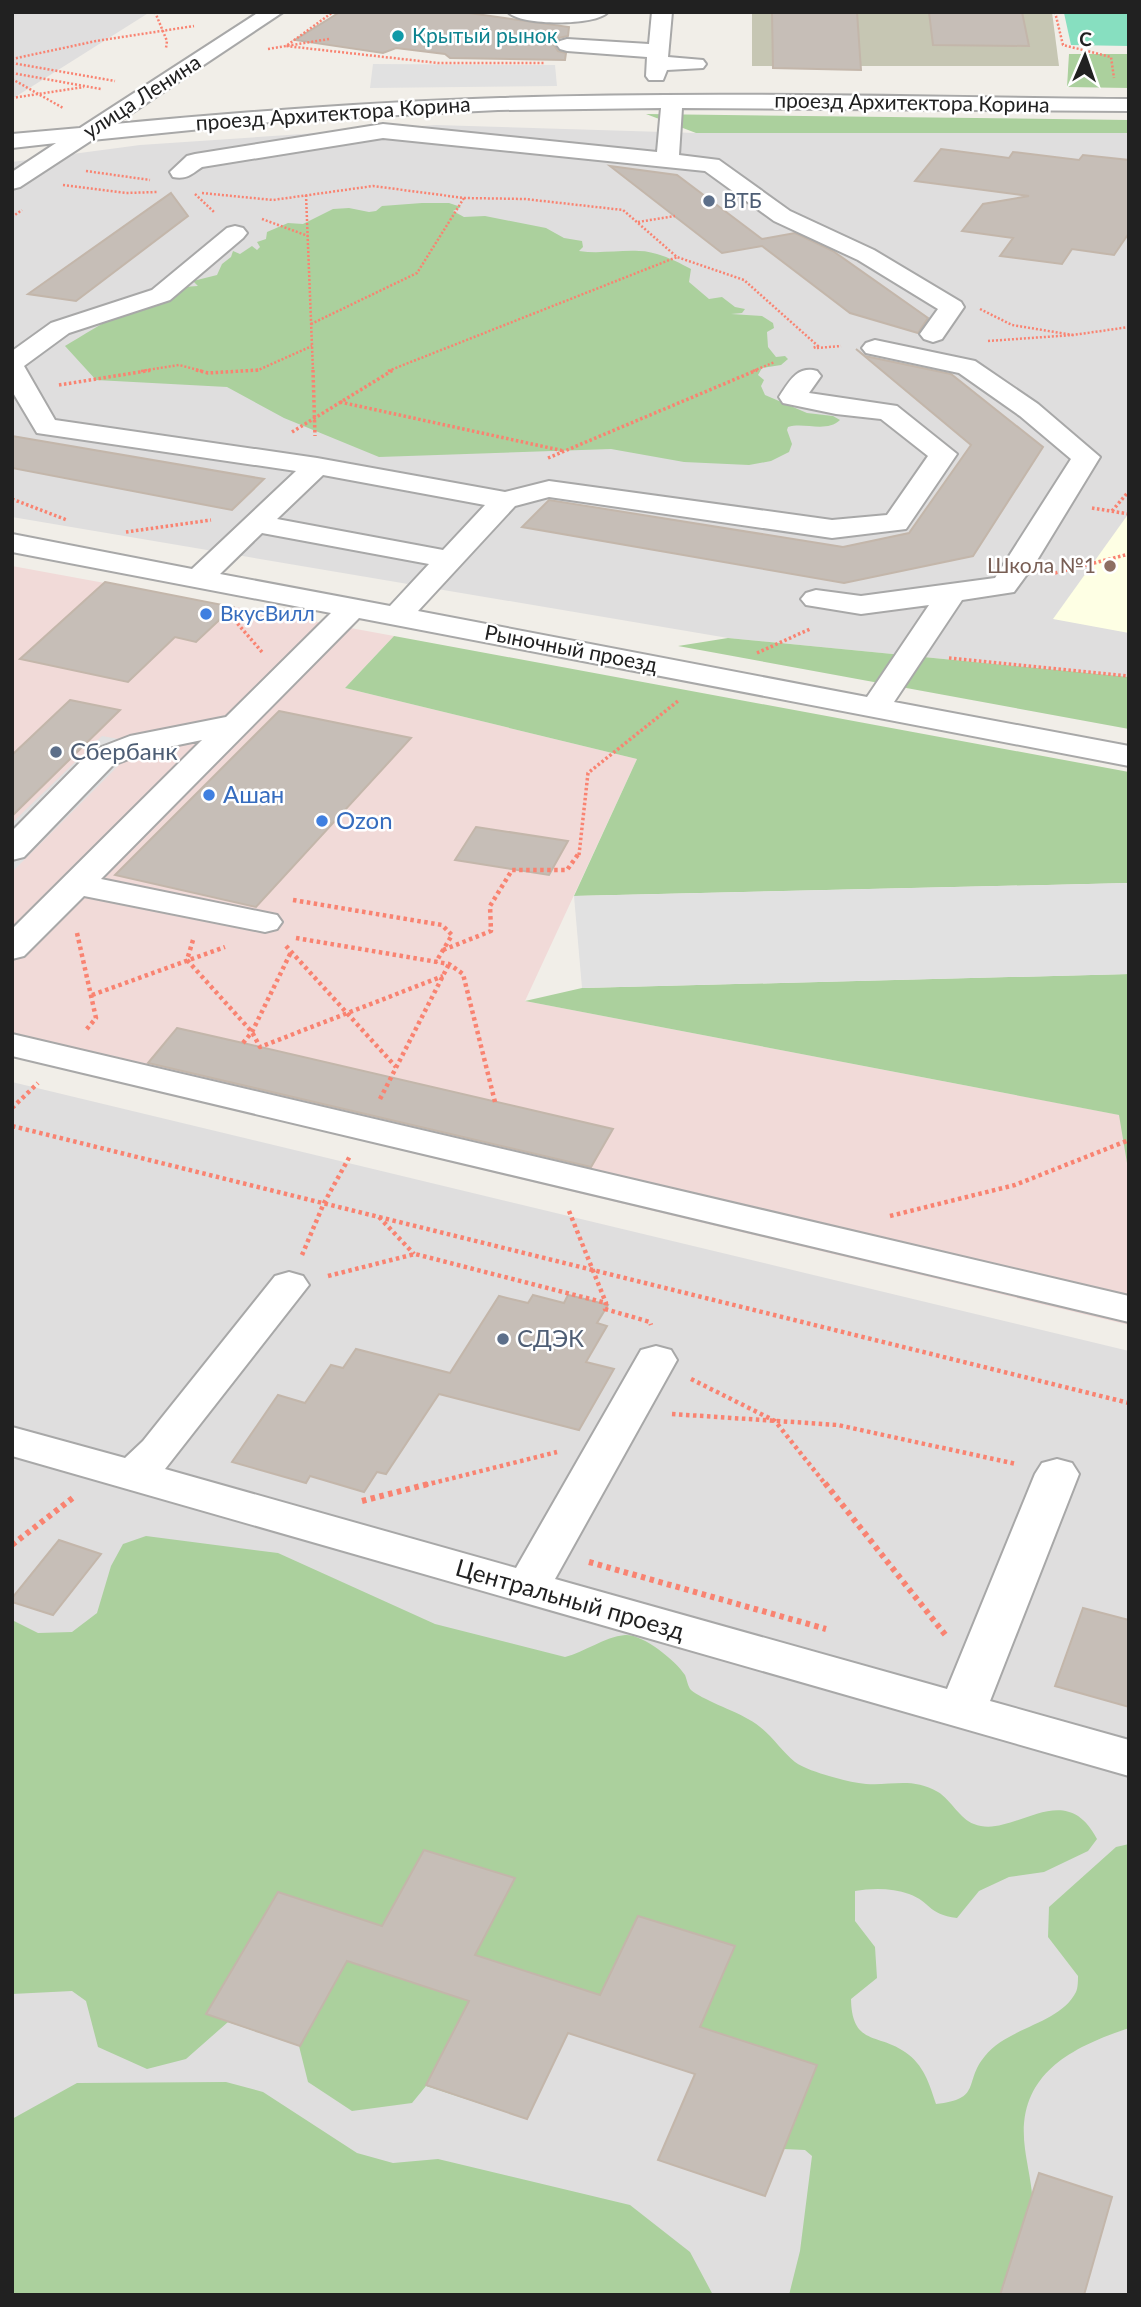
<svg xmlns="http://www.w3.org/2000/svg" width="1141" height="2307" font-family="Lato,sans-serif">
	<style>
		.residential { fill: #dfdede }
		.commercial { fill: #f1dad8 }
		.education { fill: #feffe4 }
		.construction { fill: #c6c6b3 }
		.forest { fill: #abd09d }
		.pitch { fill: #87dfc0 }
		.parking { fill: #e1e1e1 }
		.building { fill: #c6beb7; stroke: #c3b6aa; stroke-width: 2 }
		.lines { fill: none; stroke-linecap: round; stroke-linejoin: round }
		.minor-casing { stroke: #a8a8a8; stroke-width: 4 }
		.path-far3 { stroke: #f98371; stroke-width: 2.5; stroke-dasharray: 2 2; stroke-linecap: butt }
		.path-far2 { stroke: #f98371; stroke-width: 3.5; stroke-dasharray: 2.5 2.5; stroke-linecap: butt }
		.path-far1 { stroke: #f98371; stroke-width: 4.5; stroke-dasharray: 3.5 3.5; stroke-linecap: butt }
		.path { stroke: #f98371; stroke-width: 6; stroke-dasharray: 4.5 4.5; stroke-linecap: butt }
		.minor { fill: #fff; fill-rule: evenodd }
		.culture-dot { fill: #0f9aa8; stroke: #fff; stroke-width: 2.5 }
		.service-dot { fill: #5c6f8a; stroke: #fff; stroke-width: 2.5 }
		.education-dot { fill: #8d6e63; stroke: #fff; stroke-width: 2.5 }
		.shop-dot { fill: #3f7fe0; stroke: #fff; stroke-width: 2.5 }
		.labels { text-anchor: middle; stroke-width: 5; stroke-linejoin: round; paint-order: stroke }
		.far-culture-label { font-size: 21px; fill: #0d838f; stroke: #fff; text-anchor: start }
		.far-street-label { font-size: 21px; fill: #212121; stroke: #fff }
		.far-service-label { font-size: 21px; fill: #4e5e75; stroke: #fff; text-anchor: start }
		.far-education-label { font-size: 21px; fill: #785e54; stroke: #fff; text-anchor: end }
		.far-shop-label { font-size: 21px; fill: #366cbe; stroke: #fff; text-anchor: start }
		.service-label { font-size: 24px; fill: #4e5e75; stroke: #fff; text-anchor: start }
		.shop-label { font-size: 24px; fill: #366cbe; stroke: #fff; text-anchor: start }
		.street-label { font-size: 24px; fill: #212121; stroke: #fff }
	</style>
	<rect width="100%" height="100%" fill="#f1eee8"/>
	<!-- residential -->
	<g class="residential">
		<polygon points="12,12 150,12 12,99"/>
		<polygon points="436,125 696,133 1129,133 1129,677 728,638 12,517 12,162 140,145"/>
		<polygon points="12,1082 1129,1351 1129,2295 12,2295"/>
	</g>
	<!-- commercial -->
	<polygon class="commercial" points="12,566 394,636 345,688 637,759 525,1001 1120,1115 1129,1175 1129,1325 12,1057"/>
	<!-- education -->
	<polygon class="education" points="1129,513 1129,633 1053,619"/>
	<!-- construction -->
	<polygon class="construction" points="752,12 1052,12 1059,66 752,66"/>
	<!-- forest -->
	<g class="forest">
		<polygon points="1069,54 1129,54 1129,88 1067,87"/>
		<polygon points="646,114 1129,120 1129,133 696,133"/>
		<path d="M 422,203 L 449,203 L 461,207 L 453,211 L 464,217 L 485,216 L 546,228 L 564,238 L 582,241 L 583,247 L 579,251 C 599,254 619,250 639,251 C 656,251 676,261 691,269 L 689,282 L 709,299 L 722,297 L 735,307 L 745,309 L 742,313 L 731,314 L 762,316 L 773,323 L 774,328 L 767,332 L 768,347 L 776,357 L 785,356 L 788,359 L 781,365 L 762,368 L 758,375 L 764,380 L 761,386 L 765,395 L 807,413 L 833,416 L 840,420 C 827,433 804,422 788,427 L 787,430 L 792,444 L 789,452 L 771,461 L 749,465 L 684,462 L 611,449 L 379,457 L 284,418 L 227,387 L 96,380 L 65,346 C 99,326 159,286 198,286 L 193,281 L 217,275 L 222,264 L 231,257 L 233,251 L 240,254 L 252,246 L 257,250 L 260,247 L 257,242 L 266,239 L 267,232 L 288,223 L 303,224 L 333,209 L 349,208 L 369,212 L 376,211 L 382,206 Z"/>
		<polygon points="394,636 1129,772 1129,883 574,896 637,759 345,688"/>
		<polygon points="728,638 1129,677 1129,729 678,646"/>
		<polygon points="1129,974 1129,1175 1119,1115 525,1001 582,988"/>
		<path d="M 146,1536 L 278,1553 L 435,1624 L 565,1657 C 585,1652 604,1637 625,1635 C 643,1634 675,1660 685,1675 C 687,1680 688,1687 691,1690 C 701,1699 735,1711 748,1719 C 769,1730 778,1748 795,1762 C 803,1768 819,1773 829,1776 C 840,1779 854,1783 866,1784 C 891,1786 912,1777 938,1792 C 951,1800 960,1819 974,1824 C 1013,1840 1064,1775 1097,1839 L 1088,1851 L 1044,1872 L 1009,1877 L 979,1891 L 957,1918 C 927,1914 931,1902 909,1894 C 893,1888 872,1888 855,1891 L 855,1921 L 875,1947 L 877,1978 L 851,1999 C 852,2046 878,2033 905,2052 C 924,2065 929,2083 936,2104 C 983,2099 963,2082 985,2056 C 1008,2027 1060,2024 1076,1992 C 1078,1988 1078,1980 1078,1976 L 1048,1937 L 1049,1907 L 1116,1847 L 1129,1844 L 1129,2028 C 1069,2048 1015,2076 1025,2149 C 1027,2166 1035,2197 1032,2213 C 1027,2240 1013,2268 1004,2295 L 789,2295 L 800,2251 L 812,2156 L 805,2150 L 784,2149 L 765,2196 L 658,2160 L 695,2074 L 568,2033 L 527,2119 L 426,2086 L 412,2103 L 352,2111 L 308,2082 L 299,2046 L 228,2022 L 186,2059 L 147,2069 L 98,2047 L 86,2001 L 72,1991 L 12,1994 L 12,1620 L 38,1633 L 72,1632 L 97,1613 L 111,1566 L 123,1544 Z"/>
		<polygon points="226,2082 263,2092 357,2153 393,2163 438,2159 630,2205 690,2252 713,2295 12,2295 12,2119 77,2083"/>
	</g>
	<!-- pitch -->
	<polygon class="pitch" points="1064,13 1129,14 1129,46 1071,45"/>
	<!-- parking -->
	<g class="parking">
		<polygon points="373,64 555,65 557,86 370,88"/>
		<polygon points="102,736 141,743 12,872 12,823"/>
		<polygon points="1129,883 1129,974 582,988 574,896"/>
	</g>
	<!-- building -->
	<g class="building">
		<polygon points="340,12 462,12 569,27 568,36 559,38 554,45 558,51 566,53 565,60 450,58 445,54 396,48 383,53 295,40"/>
		<polygon points="857,12 861,70 773,68 772,13"/>
		<polygon points="929,12 1022,12 1029,46 933,45"/>
		<polygon points="941,149 1009,158 1013,152 1079,160 1083,155 1129,160 1129,233 1114,255 1072,249 1062,264 1000,256 1013,238 962,231 983,204 1029,196 915,181"/>
		<polygon points="610,166 677,175 762,239 795,233 833,251 928,318 918,333 850,313 762,246 722,253"/>
		<polygon points="171,193 188,216 76,301 28,294"/>
		<polygon points="856,349 865,356 951,374 1043,447 973,556 844,583 522,527 549,500 843,547 909,533 971,445"/>
		<polygon points="12,436 264,479 232,510 12,468"/>
		<polygon points="105,582 233,607 196,642 175,637 128,682 20,659"/>
		<polygon points="70,700 120,710 12,816 12,755"/>
		<polygon points="279,711 411,738 256,907 115,875"/>
		<polygon points="476,827 568,841 549,875 455,860"/>
		<polygon points="177,1028 243,1043 613,1129 591,1167 148,1063"/>
		<polygon points="533,1295 564,1303 568,1295 608,1305 597,1323 607,1326 586,1362 614,1369 579,1430 439,1394 386,1474 377,1472 364,1492 310,1476 306,1483 232,1462 278,1395 305,1403 331,1365 343,1368 356,1349 450,1373 499,1296 528,1303"/>
		<polygon points="59,1540 101,1554 53,1615 12,1602 12,1598"/>
		<polygon points="1083,1608 1129,1620 1129,1707 1055,1686"/>
		<polygon points="424,1850 515,1878 475,1955 600,1995 638,1916 735,1946 700,2027 817,2065 765,2196 658,2160 695,2074 568,2033 527,2119 426,2085 469,2001 347,1961 300,2046 206,2014 278,1892 382,1926"/>
		<polygon points="1039,2173 1112,2197 1084,2295 1000,2295"/>
	</g>
	<g class="lines">
		<!-- minor casing -->
		<g class="minor-casing">
			<g id="minor">
				<path d="M 259,12 L 283,12 L 115,124 C 243,112 371,102 500,98 C 709,91 919,97 1129,99 L 1129,111 L 682,108 L 679,155 L 719,160 L 790,211 L 874,250 L 961,302 L 964,307 L 942,339 L 933,342 L 924,339 L 920,334 L 938,309 L 858,260 L 774,221 L 705,171 L 383,138 L 202,167 C 192,174 186,180 173,177 L 170,172 L 187,156 L 195,154 L 383,124 L 657,152 L 661,108 L 498,110 L 280,121 L 92,140 L 20,187 L 12,189 L 12,172 L 56,143 L 12,148 L 12,134 L 80,128 Z"/>
				<path d="M 508,12 L 608,12 C 596,26 520,26 508,12 Z"/>
				<polygon points="652,12 672,12 668,57 703,60 706,64 703,68 667,70 663,80 649,80 646,76 647,57 567,51 560,49 557,45 560,41 567,39 649,44"/>
				<path d="M 235,226 L 243,228 L 247,233 L 243,238 L 170,300 L 69,333 L 24,366 L 55,420 L 317,458 L 505,492 L 549,481 L 832,520 L 887,515 L 928,456 L 881,419 L 836,414 L 783,403 L 779,397 C 789,382 797,365 817,371 L 821,376 L 809,393 L 897,406 L 957,454 L 906,529 L 832,538 L 549,497 L 515,506 L 418,611 L 867,697 L 929,605 L 861,614 L 806,605 L 801,599 L 806,593 L 816,590 L 861,596 L 995,578 L 1071,459 L 1020,416 L 959,373 L 866,353 L 862,348 L 866,343 L 875,340 L 975,361 L 1038,404 L 1100,457 L 1036,562 L 1014,592 L 962,600 L 894,702 L 1129,746 L 1129,766 L 359,618 L 101,879 L 277,915 L 282,922 L 277,929 L 265,932 L 84,896 L 24,956 L 12,959 L 12,929 L 202,740 L 149,751 L 113,765 L 24,857 L 12,860 L 12,831 L 91,751 L 130,736 L 226,717 L 331,613 L 12,552 L 12,534 L 192,569 L 296,471 L 37,433 L 12,391 L 12,351 L 51,323 L 152,290 L 227,228 ZM 323,475 L 485,505 L 443,550 L 277,519 ZM 262,533 L 429,564 L 390,606 L 220,574 Z"/>
				<polygon points="12,1034 1129,1296 1129,1322 12,1056"/>
				<polygon points="289,1272 303,1276 309,1285 165,1469 516,1568 641,1350 656,1346 671,1350 677,1360 555,1579 947,1689 1035,1474 1042,1463 1057,1459 1072,1463 1079,1474 990,1701 1129,1740 1129,1776 12,1456 12,1427 125,1458 143,1441 275,1276"/>
			</g>
		</g>
		<!-- path-far3 -->
		<g class="path-far3">
			<polyline points="155,12 167,41 166,48"/>
			<polyline points="1055,12 1063,45 1111,57 1114,78"/>
			<polyline points="329,39 286,46 438,63 545,63"/>
			<polyline points="268,49 286,46 333,12"/>
			<polyline points="12,59 96,41 194,26"/>
			<polyline points="12,63 115,81"/>
			<polyline points="12,73 101,89"/>
			<polyline points="12,79 63,108"/>
			<polyline points="12,98 84,87"/>
			<polyline points="86,171 150,180"/>
			<polyline points="63,185 126,193 158,192"/>
			<polyline points="202,193 273,200 373,186 464,198 525,199 623,210 677,257 744,280 818,346 813,348"/>
			<polyline points="195,194 214,212"/>
			<polyline points="306,195 313,371"/>
			<polyline points="12,217 22,210"/>
			<polyline points="262,219 308,236"/>
			<polyline points="638,222 675,216"/>
			<polyline points="980,309 1012,325 1073,335"/>
			<polyline points="311,324 417,273 464,198"/>
			<polyline points="988,341 1073,335 1129,327"/>
			<polyline points="817,348 841,346"/>
			<polyline points="141,371 179,365 202,371"/>
			<polyline points="256,371 312,346"/>
			<polyline points="388,371 677,257"/>
			<polyline points="753,371 775,362"/>
		</g>
		<!-- path-far2 -->
		<g class="path-far2">
			<polyline points="196,370 208,373 259,370"/>
			<polyline points="313,370 315,436"/>
			<polyline points="59,385 152,370"/>
			<polyline points="340,402 564,451"/>
			<polyline points="292,432 393,370"/>
			<polyline points="548,458 757,370"/>
			<polyline points="12,499 67,520"/>
			<polyline points="1092,508 1129,514"/>
			<polyline points="1112,511 1129,491"/>
			<polyline points="126,532 211,520"/>
			<polyline points="1055,573 1129,554"/>
			<polyline points="231,616 262,652"/>
			<polyline points="757,653 810,629"/>
			<polyline points="949,658 1129,676"/>
			<polyline points="579,855 588,773 678,701"/>
		</g>
		<!-- path-far1 -->
		<g class="path-far1">
			<polyline points="293,900 442,925 452,935 436,962"/>
			<polyline points="77,933 96,1018 86,1030"/>
			<polyline points="296,938 449,964 463,974 495,1102"/>
			<polyline points="193,940 187,960 252,1032 260,1047 443,976"/>
			<polyline points="286,946 396,1067"/>
			<polyline points="443,950 491,931 490,906 512,870 567,870 579,853"/>
			<polyline points="92,995 225,947"/>
			<polyline points="243,1043 252,1032 291,952"/>
			<polyline points="380,1099 449,964"/>
			<polyline points="12,1108 38,1083"/>
			<polyline points="12,1126 1129,1403"/>
			<polyline points="569,1211 606,1303 605,1309 650,1322 651,1325"/>
			<polyline points="890,1216 1015,1185 1129,1140"/>
			<polyline points="379,1217 414,1254"/>
			<polyline points="302,1255 324,1203 350,1156"/>
			<polyline points="328,1276 415,1254 606,1303"/>
			<polyline points="691,1379 775,1421 826,1485"/>
			<polyline points="672,1414 838,1425 1016,1464"/>
			<polyline points="425,1485 557,1452"/>
		</g>
		<!-- path -->
		<g class="path">
			<polyline points="825,1483 947,1637"/>
			<polyline points="362,1501 432,1483"/>
			<polyline points="12,1545 74,1497"/>
			<polyline points="589,1562 826,1629"/>
		</g>
		<!-- minor -->
		<use href="#minor" class="minor"/>
	</g>
	<!-- markers -->
	<circle class="culture-dot" cx="398" cy="36" r="7"/>
	<g class="service-dot">
		<circle cx="709" cy="201" r="7"/>
		<circle cx="56" cy="752" r="7"/>
		<circle cx="503" cy="1339" r="7"/>
	</g>
	<circle class="education-dot" cx="1110" cy="566" r="7"/>
	<g class="shop-dot">
		<circle cx="206" cy="614" r="7"/>
		<circle cx="209" cy="795" r="7"/>
		<circle cx="322" cy="821" r="7"/>
	</g>
	<g class="labels">
		<!-- far-culture labels -->
		<g class="far-culture-label">
			<text x="412" y="43">Крытый рынок</text>
		</g>
		<!-- far-street labels -->
		<g class="far-street-label">
			<text transform="translate(142 97) rotate(-33)" y="7">улица Ленина</text>
			<text transform="translate(912 103) rotate(1)" y="7">проезд Архитектора Корина</text>
			<text transform="translate(333 114) rotate(-4)" y="7">проезд Архитектора Корина</text>
			<text transform="translate(571 649) rotate(11)" y="7">Рыночный проезд</text>
		</g>
		<!-- far-service labels -->
		<g class="far-service-label">
			<text x="723" y="208">ВТБ</text>
		</g>
		<!-- far-education labels -->
		<g class="far-education-label">
			<text x="1096" y="573">Школа №1</text>
		</g>
		<!-- far-shop labels -->
		<g class="far-shop-label">
			<text x="220" y="621">ВкусВилл</text>
		</g>
		<!-- service labels -->
		<g class="service-label">
			<text x="70" y="760">Сбербанк</text>
			<text x="517" y="1347">СДЭК</text>
		</g>
		<!-- shop labels -->
		<g class="shop-label">
			<text x="223" y="803">Ашан</text>
			<text x="336" y="829">Ozon</text>
		</g>
		<!-- street labels -->
		<g class="street-label">
			<text transform="translate(570 1600) rotate(16)" y="8">Центральный проезд</text>
		</g>
	</g>
	<!-- border -->
	<rect width="1141" height="2307" fill="none" stroke="#212121" stroke-width="28"/>
	<!-- north arrow -->
	<g transform="translate(1085 56) rotate(2)" stroke="#ffffff" stroke-width="5" paint-order="stroke">
	<path d="M0-5L12 26L0 18L-12 26Z" fill="#212121"/>
	<text y="-10" font-size="19" font-weight="bold" text-anchor="middle" fill="#212121">С</text>
	</g>
</svg>
